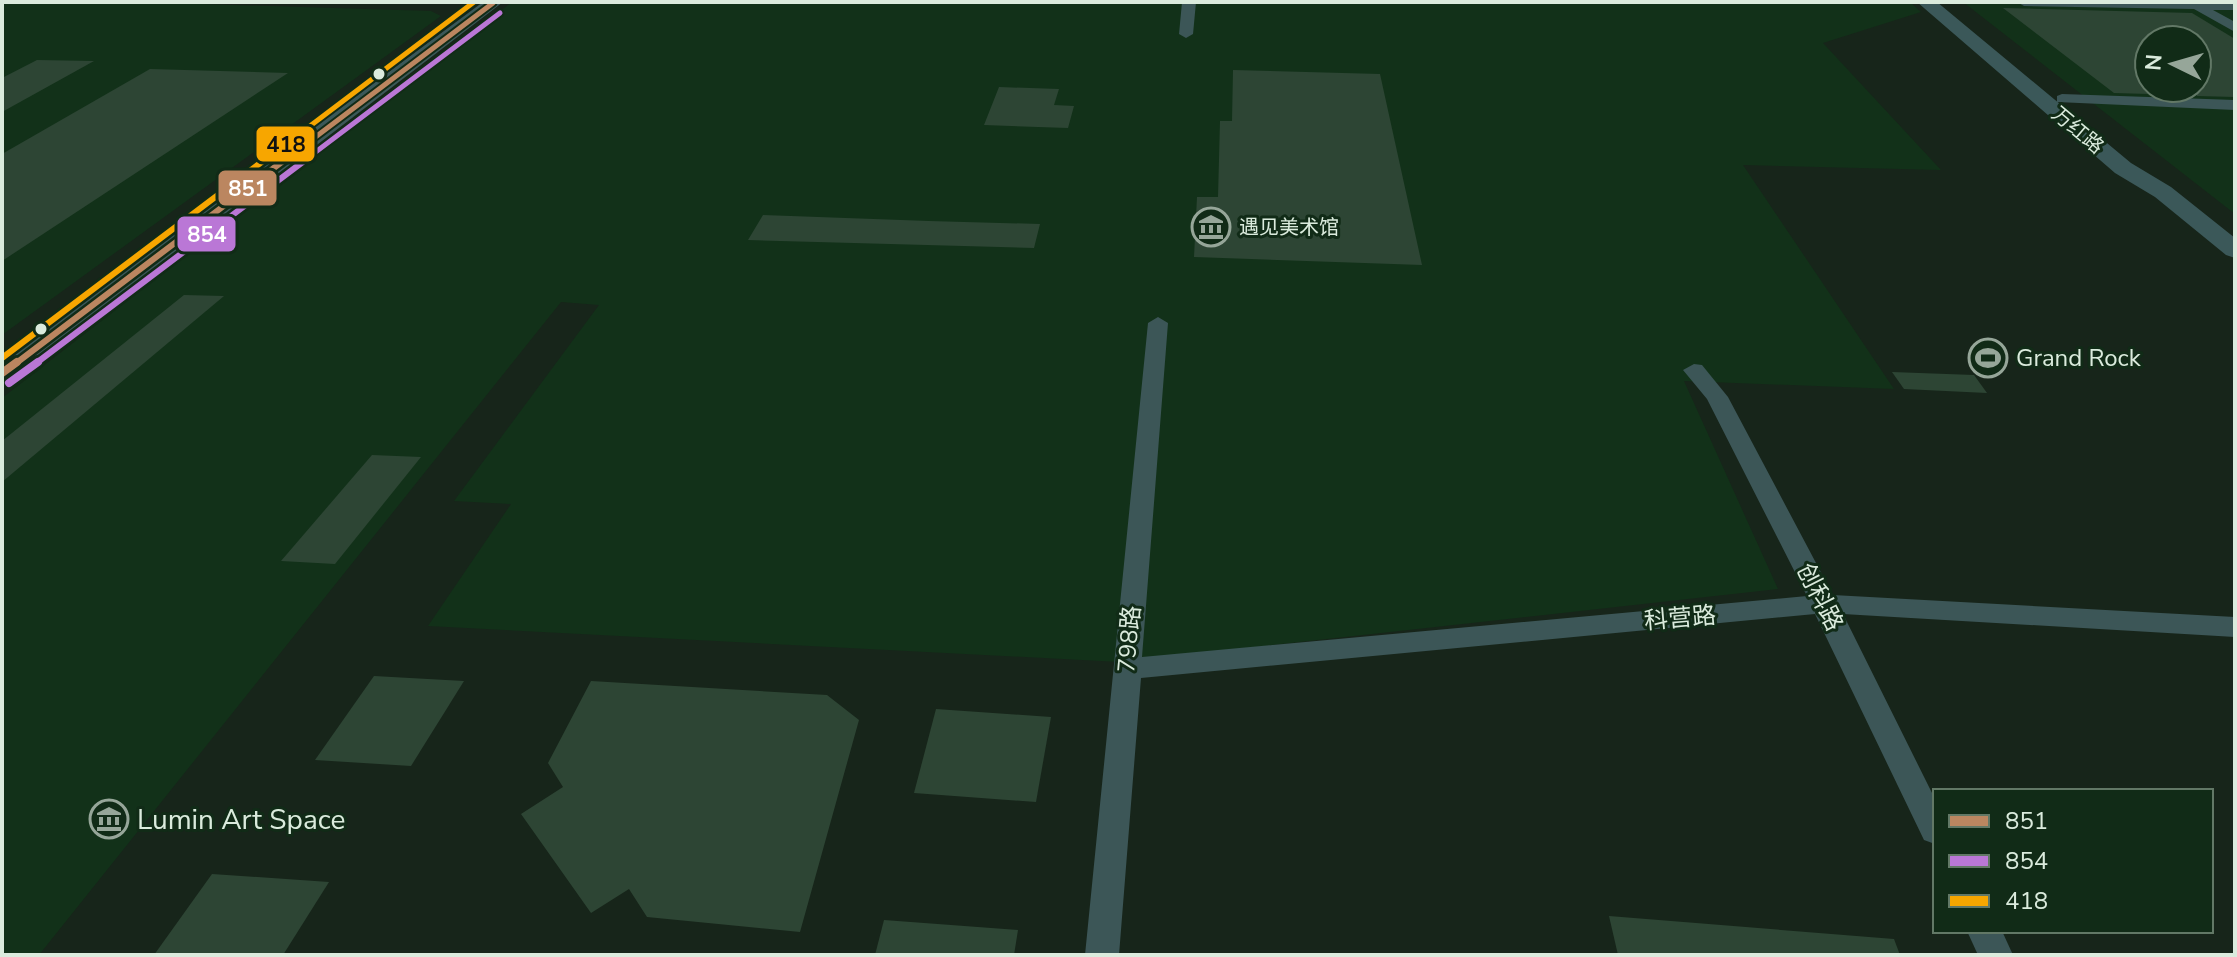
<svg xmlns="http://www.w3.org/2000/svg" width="2237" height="957" font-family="'Nunito Sans','Noto Sans SC',sans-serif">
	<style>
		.built { fill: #123119; fill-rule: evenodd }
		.building { fill: #2d4534 }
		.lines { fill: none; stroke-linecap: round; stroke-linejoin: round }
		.street { fill: #3c5657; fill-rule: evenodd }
		.secondary { fill: #3b5859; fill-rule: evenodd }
		.bus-1-far2-casing { stroke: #112b17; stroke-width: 9 }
		.bus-1-far1-casing { stroke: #112b17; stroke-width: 11 }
		.bus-1-casing { stroke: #112b17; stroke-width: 14 }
		.bus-2-far2-casing { stroke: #112b17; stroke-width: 9 }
		.bus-2-far1-casing { stroke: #112b17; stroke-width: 11 }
		.bus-2-casing { stroke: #112b17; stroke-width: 14 }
		.bus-3-far1-casing { stroke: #112b17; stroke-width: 9 }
		.bus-3-casing { stroke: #112b17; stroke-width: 11 }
		.bus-1-far2 { stroke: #bb8660; stroke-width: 5 }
		.bus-1-far1 { stroke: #bb8660; stroke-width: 6 }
		.bus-1 { stroke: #bb8660; stroke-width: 8 }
		.bus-2-far2 { stroke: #ba77d6; stroke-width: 5 }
		.bus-2-far1 { stroke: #ba77d6; stroke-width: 6 }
		.bus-2 { stroke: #ba77d6; stroke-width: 8 }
		.bus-3-far1 { stroke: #f7a600; stroke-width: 5 }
		.bus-3 { stroke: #f7a600; stroke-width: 6 }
		.bus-dot { fill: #dbebdd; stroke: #112b17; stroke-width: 3 }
		.labels { text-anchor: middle; stroke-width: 6; stroke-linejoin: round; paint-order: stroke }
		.far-street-label { font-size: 20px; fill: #dbebdd; stroke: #112b17 }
		.far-poi-label { font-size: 20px; fill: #dbebdd; stroke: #112b17; text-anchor: start }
		.poi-label { font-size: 24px; fill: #dbebdd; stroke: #112b17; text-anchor: start }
		.street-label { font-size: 24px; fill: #dbebdd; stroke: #112b17 }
		.near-poi-label { font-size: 28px; fill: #dbebdd; stroke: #112b17; text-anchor: start }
		.line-badge { stroke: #112b17; stroke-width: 3 }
		.badge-label { font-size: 22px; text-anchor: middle; font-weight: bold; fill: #fff }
		.pale-badge-label { font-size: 22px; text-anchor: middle; font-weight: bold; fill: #111 }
	</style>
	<rect width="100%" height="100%" fill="#17251a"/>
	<!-- built -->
	<g class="built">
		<polygon points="2,2 136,2 431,11 441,16 2,335"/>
		<polygon points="512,2 1910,2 1921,12 1823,43 1941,170 1743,165 1894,389 1684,381 1778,589 1120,662 428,626 511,504 454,501 599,305 561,302 39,955 2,955 2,398"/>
		<path d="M 1963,2 L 2235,2 L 2235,214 ZM 2149,40 L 2197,40 L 2197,88 L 2149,88 Z"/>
	</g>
	<!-- building -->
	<g class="building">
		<polygon points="2003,8 2192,13 2235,39 2235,97 2197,96 2197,40 2149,40 2149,94 2114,93"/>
		<polygon points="37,60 94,61 2,112 2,78"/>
		<polygon points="150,69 288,73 2,261 2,154"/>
		<polygon points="1233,70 1380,74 1422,265 1194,257 1197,197 1218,197 1220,121 1232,121"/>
		<polygon points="999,87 1059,89 1054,105 1074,106 1068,128 984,125"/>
		<polygon points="763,215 929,221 1040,224 1034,248 748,240"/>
		<polygon points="184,295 224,296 2,482 2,441"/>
		<polygon points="1892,372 1974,375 1987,393 1904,389"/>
		<polygon points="372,455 421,457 335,564 281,561"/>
		<polygon points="374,676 464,681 411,766 315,760"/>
		<polygon points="591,681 827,695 859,720 800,932 647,917 629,889 591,913 521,814 563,787 548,763"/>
		<polygon points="936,709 1051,717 1036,802 914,793"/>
		<polygon points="212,874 329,882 283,955 154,955"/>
		<polygon points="1609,916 1894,939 1900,955 1618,955"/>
		<polygon points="884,920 1018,930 1014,955 875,955"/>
	</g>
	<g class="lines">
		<!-- street -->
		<g class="street">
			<polygon points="1182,2 1196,2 1193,34 1186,38 1179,34"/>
			<polygon points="2017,2 2235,2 2235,10 2213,10 2235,22 2235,32 2194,9 2024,6"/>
			<polygon points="2062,94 2235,100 2235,110 2057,102 2057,96"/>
			<polygon points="1158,317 1168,323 1142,657 1807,596 1707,399 1683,370 1694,364 1702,365 1728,397 1833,595 2235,617 2235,637 1843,614 1935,799 1935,844 1924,840 1815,614 1141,678 1119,955 1085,955 1148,323"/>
			<polygon points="1967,931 2002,931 2013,955 1978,955"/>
		</g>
		<!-- secondary -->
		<g class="secondary">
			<polygon points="483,2 503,2 12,379 2,382 2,359"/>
			<polygon points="1917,2 1937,2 2131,163 2171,187 2235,238 2235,258 2226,255 2155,197 2115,173"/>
		</g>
		<!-- bus-1-far2 casing -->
		<g class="bus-1-far2-casing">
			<polyline id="bus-1-far2" points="285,160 493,3"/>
		</g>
		<!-- bus-1-far1 casing -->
		<g class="bus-1-far1-casing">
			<polyline id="bus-1-far1" points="15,364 287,158"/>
		</g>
		<!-- bus-1 casing -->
		<g class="bus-1-casing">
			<polyline id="bus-1" points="2,373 17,362"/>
		</g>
		<!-- bus-2-far2 casing -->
		<g class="bus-2-far2-casing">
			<polyline id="bus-2-far2" points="305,160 500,13"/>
		</g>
		<!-- bus-2-far1 casing -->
		<g class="bus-2-far1-casing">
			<polyline id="bus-2-far1" points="35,364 308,158"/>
		</g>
		<!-- bus-2 casing -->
		<g class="bus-2-casing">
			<polyline id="bus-2" points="9,383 38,362"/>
		</g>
		<!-- bus-3-far1 casing -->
		<g class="bus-3-far1-casing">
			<polyline id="bus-3-far1" points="265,160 474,2"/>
		</g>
		<!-- bus-3 casing -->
		<g class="bus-3-casing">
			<polyline id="bus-3" points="2,358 267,158"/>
		</g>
		<!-- bus-1-far2 -->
		<use href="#bus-1-far2" class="bus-1-far2"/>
		<!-- bus-1-far1 -->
		<use href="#bus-1-far1" class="bus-1-far1"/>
		<!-- bus-1 -->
		<use href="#bus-1" class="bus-1"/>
		<!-- bus-2-far2 -->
		<use href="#bus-2-far2" class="bus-2-far2"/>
		<!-- bus-2-far1 -->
		<use href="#bus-2-far1" class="bus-2-far1"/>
		<!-- bus-2 -->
		<use href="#bus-2" class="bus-2"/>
		<!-- bus-3-far1 -->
		<use href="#bus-3-far1" class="bus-3-far1"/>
		<!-- bus-3 -->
		<use href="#bus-3" class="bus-3"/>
	</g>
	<!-- icons -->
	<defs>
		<g id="museum-ring" transform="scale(2)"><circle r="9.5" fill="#112b17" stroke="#96a699" stroke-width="1.5"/><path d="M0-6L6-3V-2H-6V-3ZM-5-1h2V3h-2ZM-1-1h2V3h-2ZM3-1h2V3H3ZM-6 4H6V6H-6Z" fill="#96a699"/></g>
		<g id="stadium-ring" transform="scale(2)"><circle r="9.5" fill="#112b17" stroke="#96a699" stroke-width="1.5"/><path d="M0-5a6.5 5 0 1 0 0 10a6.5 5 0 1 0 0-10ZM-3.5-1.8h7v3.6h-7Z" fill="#96a699"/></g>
	</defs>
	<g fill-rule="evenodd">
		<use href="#museum-ring" x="1211" y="227"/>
		<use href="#stadium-ring" x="1988" y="358"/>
		<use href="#museum-ring" x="109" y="819"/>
	</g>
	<!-- markers -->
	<g class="bus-dot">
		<circle cx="379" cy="74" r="7"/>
		<circle cx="41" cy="329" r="7"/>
	</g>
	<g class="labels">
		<!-- far-street labels -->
		<g class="far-street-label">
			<text transform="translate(2078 130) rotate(40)" y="7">万红路</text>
		</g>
		<!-- far-poi labels -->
		<g class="far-poi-label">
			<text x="1239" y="234">遇见美术馆</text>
		</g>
		<!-- poi labels -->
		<g class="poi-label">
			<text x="2016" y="366">Grand Rock</text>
		</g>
		<!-- street labels -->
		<g class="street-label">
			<text transform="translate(1820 597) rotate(63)" y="8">创科路</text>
			<text transform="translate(1680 618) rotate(-5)" y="8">科营路</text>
			<text transform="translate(1129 639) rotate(-85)" y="8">798路</text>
		</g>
		<!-- near-poi labels -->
		<g class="near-poi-label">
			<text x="137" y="829">Lumin Art Space</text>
		</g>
	</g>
	<g class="line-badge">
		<rect x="255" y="125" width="61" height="38" rx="8" fill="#f7a600"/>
		<rect x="217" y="169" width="61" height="38" rx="8" fill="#bb8660"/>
		<rect x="176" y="215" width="61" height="38" rx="8" fill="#ba77d6"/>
	</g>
	<g class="badge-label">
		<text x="248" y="196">851</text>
		<text x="207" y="242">854</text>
	</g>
	<g class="pale-badge-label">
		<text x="286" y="152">418</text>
	</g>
	<!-- border -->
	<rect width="2237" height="957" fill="none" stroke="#dbebdd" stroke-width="8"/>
	<!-- legend -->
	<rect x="1933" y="789" width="280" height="144" fill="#112b17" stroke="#627866" stroke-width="2"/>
	<rect x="1949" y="815" width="40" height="12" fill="#bb8660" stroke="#627866" stroke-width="2"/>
	<text x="2005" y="829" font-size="24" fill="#dbebdd">851</text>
	<rect x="1949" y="855" width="40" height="12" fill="#ba77d6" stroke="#627866" stroke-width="2"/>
	<text x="2005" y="869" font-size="24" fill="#dbebdd">854</text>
	<rect x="1949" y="895" width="40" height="12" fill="#f7a600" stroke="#627866" stroke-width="2"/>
	<text x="2005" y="909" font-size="24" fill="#dbebdd">418</text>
	<!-- north arrow -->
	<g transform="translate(2173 64) rotate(275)"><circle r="38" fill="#112b17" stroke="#627866" stroke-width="2"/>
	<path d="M0-6L14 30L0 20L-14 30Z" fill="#96a699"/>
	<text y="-12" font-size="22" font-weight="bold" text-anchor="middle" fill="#dbebdd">N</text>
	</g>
</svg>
